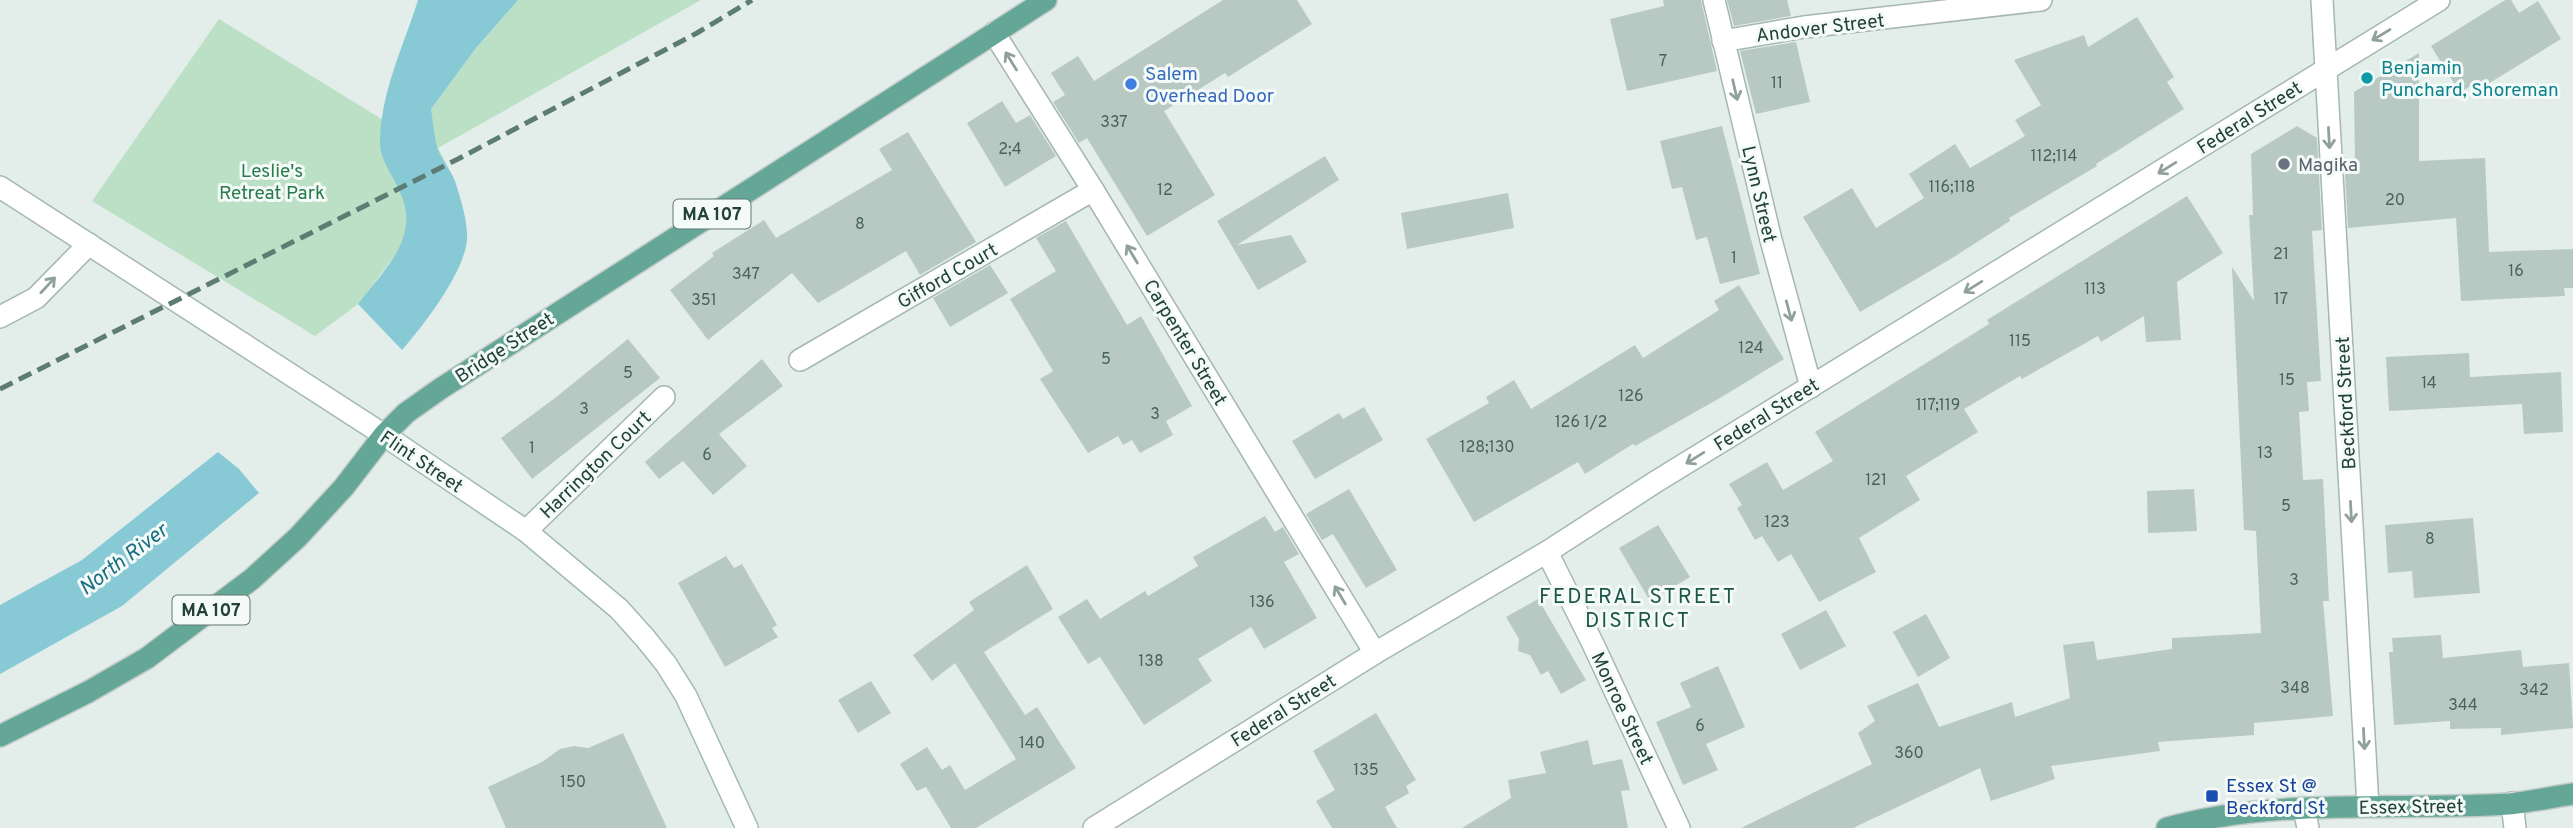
<svg xmlns="http://www.w3.org/2000/svg" width="2573" height="828" font-family="Overpass,sans-serif">
	<style>
		.green { fill: #bbe0c6 }
		.water { fill: #88c9d6 }
		.building { fill: #b8c9c3 }
		.lines { fill: none; stroke-linecap: round; stroke-linejoin: round }
		.street-casing { stroke: #a5b7b1; stroke-width: 24 }
		.secondary-casing { stroke: #a1bbb2; stroke-width: 24 }
		.primary-casing { stroke: #c1cac8; stroke-width: 24 }
		.street { stroke: #fff; stroke-width: 21 }
		.secondary { stroke: #fff; stroke-width: 21 }
		.primary { stroke: #65a797; stroke-width: 21 }
		.rail { stroke: #5c7c74; stroke-width: 5; stroke-dasharray: 14 7; stroke-linecap: butt }
		.oneway { stroke: #90a09c }
		.culture-dot { fill: #0f9aa8; stroke: #f4faf7; stroke-width: 2.5 }
		.shop-dot { fill: #3f7fe0; stroke: #f4faf7; stroke-width: 2.5 }
		.worship-dot { fill: #6b7280; stroke: #f4faf7; stroke-width: 2.5 }
		.transit-dot { fill: #1a4fb4; stroke: #f4faf7; stroke-width: 2.5 }
		.labels { text-anchor: middle; stroke-width: 6; stroke-linejoin: round; paint-order: stroke }
		.number-label { font-size: 16px; fill: #47635c }
		.shield { fill: #f4faf7; stroke: #607872; stroke-width: 2 }
		.shield-label { font-size: 18px; font-weight: bold; fill: #214139 }
		.street-label { font-size: 19px; fill: #214139; stroke: #f4faf7 }
		.culture-label { font-size: 19px; fill: #0d838f; stroke: #f4faf7; text-anchor: start }
		.shop-label { font-size: 19px; fill: #366cbe; stroke: #f4faf7; text-anchor: start }
		.worship-label { font-size: 19px; fill: #5b616d; stroke: #f4faf7; text-anchor: start }
		.park-label { font-size: 19px; fill: #287b4a; stroke: #f4faf7 }
		.transit-label { font-size: 19px; fill: #164399; stroke: #f4faf7; text-anchor: start }
		.water-label { font-size: 21px; font-style: italic; fill: #176d82; stroke: #f4faf7 }
		.neighbourhood-label { font-size: 21px; letter-spacing: 2px; fill: #1c5548; stroke: #f4faf7 }
	</style>
	<rect width="100%" height="100%" fill="#e3eeea"/>
	<!-- green -->
	<polygon class="green" points="518,0 701,0 438,148 454,179 407,204 407,230 400,249 358,304 315,336 92,201 219,19 393,126 431,109 476,48"/>
	<!-- water -->
	<g class="water">
		<path d="M 418,0 L 518,0 L 476,48 L 431,109 C 433,122 434,135 437,147 C 441,159 450,169 455,181 C 460,197 468,221 467,239 C 465,272 423,326 402,350 L 358,304 C 386,267 423,236 398,188 C 392,175 380,158 380,144 C 380,93 403,48 418,0 Z"/>
		<polygon points="218,452 239,469 259,493 122,606 0,674 0,605 82,560"/>
	</g>
	<!-- building -->
	<g class="building">
		<polygon points="1223,0 1297,0 1312,24 1228,77 1225,73 1164,111 1215,195 1147,236 1087,138 1079,143 1053,102 1065,95 1051,73 1078,56 1094,81"/>
		<polygon points="1663,0 1701,0 1717,71 1627,91 1610,19 1664,6"/>
		<polygon points="1727,0 1787,0 1791,16 1734,26"/>
		<polygon points="2505,0 2511,0 2519,13 2538,1 2561,39 2483,87 2479,80 2460,93 2431,46"/>
		<polygon points="2137,17 2174,77 2167,82 2184,109 2096,164 2097,166 2009,218 2010,221 1949,260 1860,312 1803,217 1852,188 1876,228 1924,198 1909,174 1955,144 1970,168 2025,136 2015,120 2041,105 2014,60 2084,35 2088,47"/>
		<polygon points="1796,42 1810,102 1756,114 1740,51"/>
		<polygon points="2419,53 2419,161 2485,158 2489,252 2573,249 2573,288 2564,288 2565,296 2461,301 2456,218 2348,228 2344,156 2355,163 2354,92"/>
		<polygon points="1002,101 1016,123 1030,115 1056,156 1005,187 967,123"/>
		<polygon points="1722,126 1760,274 1720,284 1707,237 1696,240 1682,187 1672,189 1660,141"/>
		<polygon points="2297,126 2317,138 2322,230 2312,231 2321,381 2307,382 2309,411 2299,412 2303,480 2323,479 2329,601 2323,601 2333,716 2254,723 2254,735 2158,742 2160,751 2051,766 2055,779 1991,801 1980,768 1853,828 1741,828 1872,764 1858,733 1875,721 1867,706 1918,683 1939,727 2012,702 2015,717 2070,698 2063,645 2094,641 2097,660 2172,649 2172,638 2261,633 2256,531 2244,530 2232,267 2254,301 2249,215 2253,215 2251,154"/>
		<polygon points="908,132 976,242 920,275 906,251 818,303 792,273 708,340 670,290 714,256 712,253 764,220 776,238 892,170 879,149"/>
		<polygon points="1325,156 1339,180 1237,245 1291,235 1307,262 1258,290 1217,221"/>
		<polygon points="1508,193 1514,228 1407,249 1401,213"/>
		<polygon points="2187,196 2223,253 2177,282 2181,340 2146,342 2144,316 2101,342 2098,336 2022,379 2020,376 1964,409 1978,432 1906,476 1920,500 1859,538 1876,572 1819,602 1791,554 1778,562 1762,536 1755,540 1737,508 1742,505 1729,484 1767,462 1783,490 1833,461 1815,432 1989,324 1987,320"/>
		<polygon points="1066,221 1127,325 1141,316 1192,406 1166,421 1173,435 1140,453 1132,440 1123,445 1118,436 1088,453 1040,379 1053,371 1010,299 1056,271 1036,238"/>
		<polygon points="990,265 1008,293 950,327 933,298"/>
		<polygon points="1739,285 1784,359 1720,398 1635,446 1633,444 1585,474 1578,462 1474,522 1426,439 1489,403 1486,397 1514,380 1531,409 1635,345 1643,358 1719,310 1714,301"/>
		<polygon points="628,339 660,378 532,479 501,438 555,398"/>
		<polygon points="2469,353 2470,377 2561,372 2563,432 2524,434 2522,404 2389,411 2386,357"/>
		<polygon points="762,359 783,386 719,434 747,466 713,495 683,461 659,479 645,462"/>
		<polygon points="1364,407 1383,440 1315,479 1292,441 1339,413 1343,419"/>
		<polygon points="1349,489 1397,570 1366,588 1333,534 1322,540 1306,514"/>
		<polygon points="2194,489 2197,531 2148,533 2147,491"/>
		<polygon points="1265,516 1275,532 1283,527 1299,554 1284,562 1317,618 1264,649 1251,627 1198,659 1212,681 1144,725 1100,657 1088,664 1058,617 1087,599 1100,619 1145,591 1148,596 1198,566 1193,557"/>
		<polygon points="2473,518 2480,593 2414,598 2412,571 2388,573 2385,525"/>
		<polygon points="1658,525 1690,577 1650,601 1619,548"/>
		<polygon points="726,556 734,568 742,564 777,625 772,628 778,637 725,667 678,583"/>
		<polygon points="1027,565 1053,609 984,652 1025,715 1037,707 1076,768 976,828 951,828 926,787 917,791 900,764 927,747 942,770 950,765 965,790 1016,759 955,663 932,681 913,655 974,610 969,602"/>
		<polygon points="1538,599 1586,680 1561,694 1548,671 1541,675 1530,655 1518,651 1519,639 1506,617"/>
		<polygon points="1826,610 1846,646 1800,670 1781,634"/>
		<polygon points="1926,614 1950,658 1918,677 1893,632"/>
		<polygon points="2441,635 2443,658 2521,650 2523,667 2569,663 2573,728 2501,735 2501,728 2450,729 2450,721 2394,725 2389,652 2393,652 2392,638"/>
		<polygon points="1718,666 1745,727 1706,744 1718,770 1683,785 1656,722 1691,707 1680,683"/>
		<polygon points="871,681 891,713 858,733 838,700"/>
		<polygon points="1376,713 1416,780 1406,786 1409,793 1385,807 1397,828 1332,828 1316,801 1335,790 1313,751"/>
		<polygon points="623,733 667,828 506,828 488,787 542,762 560,749 574,746 588,748"/>
		<polygon points="1588,740 1593,765 1622,759 1630,790 1621,791 1628,828 1462,828 1511,798 1508,780 1546,773 1540,752"/>
	</g>
	<g class="lines">
		<!-- street casing -->
		<g class="street-casing">
			<g id="street">
				<polyline points="1714,0 1771,240 1811,387"/>
				<polyline points="2322,0 2368,806"/>
				<polyline points="994,33 1093,190 1375,653"/>
				<polyline points="1723,41 1804,27 2041,0"/>
				<polyline points="0,187 384,435"/>
				<polyline points="0,317 36,298 89,244"/>
				<polyline points="800,360 1093,190"/>
				<polyline points="526,531 664,397"/>
				<polyline points="1547,552 1593,644 1679,828"/>
				<polyline points="2512,803 2515,828"/>
				<polyline points="2304,808 2308,828"/>
				<polyline points="1094,828 1375,653 1547,552 1657,481 2439,0"/>
			</g>
		</g>
		<!-- secondary casing -->
		<g class="secondary-casing">
			<polyline id="secondary" points="384,435 526,531 619,609 645,638 666,664 686,696 747,828"/>
		</g>
		<!-- primary casing -->
		<g class="primary-casing">
			<g id="primary">
				<polyline points="0,736 88,692 147,658 252,579 298,537 344,487 384,435 406,413 440,389 1046,0"/>
				<path d="M 2167,828 C 2278,797 2396,811 2509,804 C 2530,802 2552,797 2573,794"/>
			</g>
		</g>
		<!-- street -->
		<use href="#street" class="street"/>
		<!-- secondary -->
		<use href="#secondary" class="secondary"/>
		<!-- primary -->
		<use href="#primary" class="primary"/>
		<!-- rail -->
		<polyline class="rail" points="0,389 458,159 697,33 752,0"/>
	</g>
	<!-- one-way arrows -->
	<defs><path id="oneway-shaft" d="M-6 0H5M1.5-3L5.5 0L1.5 3" fill="none" stroke-width="1.6" stroke-linecap="round" stroke-linejoin="round" transform="scale(1.75)"/></defs>
	<g class="oneway">
		<use href="#oneway-shaft" transform="translate(2381 35) rotate(149)"/>
		<use href="#oneway-shaft" transform="translate(1011 61) rotate(-122)"/>
		<use href="#oneway-shaft" transform="translate(1735 90) rotate(77)"/>
		<use href="#oneway-shaft" transform="translate(2329 138) rotate(87)"/>
		<use href="#oneway-shaft" transform="translate(2167 168) rotate(148)"/>
		<use href="#oneway-shaft" transform="translate(1132 254) rotate(-121)"/>
		<use href="#oneway-shaft" transform="translate(48 285) rotate(-47)"/>
		<use href="#oneway-shaft" transform="translate(1973 287) rotate(148)"/>
		<use href="#oneway-shaft" transform="translate(1789 311) rotate(75)"/>
		<use href="#oneway-shaft" transform="translate(1695 458) rotate(148)"/>
		<use href="#oneway-shaft" transform="translate(2351 512) rotate(87)"/>
		<use href="#oneway-shaft" transform="translate(1340 595) rotate(-121)"/>
		<use href="#oneway-shaft" transform="translate(2364 739) rotate(87)"/>
	</g>
	<!-- markers -->
	<circle class="culture-dot" cx="2367" cy="78" r="7"/>
	<circle class="shop-dot" cx="1131" cy="84" r="7"/>
	<circle class="worship-dot" cx="2284" cy="164" r="7"/>
	<rect class="transit-dot" x="2205" y="789" width="14" height="14" rx="3.5"/>
	<g class="labels">
		<!-- number labels -->
		<g class="number-label">
			<text x="1663" y="66">7</text>
			<text x="1777" y="88">11</text>
			<text x="1114" y="127">337</text>
			<text x="1010" y="154">2;4</text>
			<text x="2054" y="161">112;114</text>
			<text x="1952" y="192">116;118</text>
			<text x="1165" y="195">12</text>
			<text x="2395" y="205">20</text>
			<text x="860" y="229">8</text>
			<text x="2281" y="259">21</text>
			<text x="1734" y="263">1</text>
			<text x="2516" y="276">16</text>
			<text x="746" y="279">347</text>
			<text x="2095" y="294">113</text>
			<text x="2281" y="304">17</text>
			<text x="704" y="305">351</text>
			<text x="2020" y="346">115</text>
			<text x="1751" y="353">124</text>
			<text x="1106" y="364">5</text>
			<text x="628" y="378">5</text>
			<text x="2287" y="385">15</text>
			<text x="2429" y="388">14</text>
			<text x="1631" y="401">126</text>
			<text x="1938" y="410">117;119</text>
			<text x="584" y="414">3</text>
			<text x="1155" y="419">3</text>
			<text x="1581" y="427">126 1/2</text>
			<text x="1487" y="452">128;130</text>
			<text x="532" y="453">1</text>
			<text x="2265" y="458">13</text>
			<text x="707" y="460">6</text>
			<text x="1876" y="485">121</text>
			<text x="2286" y="511">5</text>
			<text x="1777" y="527">123</text>
			<text x="2430" y="544">8</text>
			<text x="2294" y="585">3</text>
			<text x="1262" y="607">136</text>
			<text x="1151" y="666">138</text>
			<text x="2295" y="693">348</text>
			<text x="2534" y="695">342</text>
			<text x="2463" y="710">344</text>
			<text x="1700" y="731">6</text>
			<text x="1032" y="748">140</text>
			<text x="1909" y="758">360</text>
			<text x="1366" y="775">135</text>
			<text x="573" y="787">150</text>
		</g>
		<!-- shield labels -->
		<g class="shield">
			<rect x="673.5" y="199.5" width="77" height="29" rx="5"/>
			<rect x="172.5" y="595.5" width="77" height="29" rx="5"/>
		</g>
		<g class="shield-label">
			<text x="712" y="220">MA 107</text>
			<text x="211" y="616">MA 107</text>
		</g>
		<!-- street labels -->
		<g class="street-label">
			<text transform="translate(1820 27) rotate(-7)" y="7">Andover Street</text>
			<text transform="translate(2249 117) rotate(-32)" y="7">Federal Street</text>
			<text transform="translate(1760 194) rotate(77)" y="7">Lynn Street</text>
			<text transform="translate(947 275) rotate(-30)" y="7">Gifford Court</text>
			<text transform="translate(1186 342) rotate(59)" y="7">Carpenter Street</text>
			<text transform="translate(504 347) rotate(-33)" y="7">Bridge Street</text>
			<text transform="translate(2345 403) rotate(-93)" y="7">Beckford Street</text>
			<text transform="translate(1766 414) rotate(-32)" y="7">Federal Street</text>
			<text transform="translate(422 461) rotate(34)" y="7">Flint Street</text>
			<text transform="translate(595 464) rotate(-44)" y="7">Harrington Court</text>
			<text transform="translate(1623 708) rotate(65)" y="7">Monroe Street</text>
			<text transform="translate(1283 710) rotate(-32)" y="7">Federal Street</text>
			<text transform="translate(2411 806) rotate(-1)" y="7">Essex Street</text>
		</g>
		<!-- culture labels -->
		<g class="culture-label">
			<text x="2381" y="74">Benjamin<tspan x="2381" dy="22">Punchard, Shoreman</tspan></text>
		</g>
		<!-- shop labels -->
		<g class="shop-label">
			<text x="1145" y="80">Salem<tspan x="1145" dy="22">Overhead Door</tspan></text>
		</g>
		<!-- worship labels -->
		<g class="worship-label">
			<text x="2298" y="171">Magika</text>
		</g>
		<!-- park labels -->
		<g class="park-label">
			<text x="272" y="177">Leslie's<tspan x="272" dy="22">Retreat Park</tspan></text>
		</g>
		<!-- transit labels -->
		<g class="transit-label">
			<text x="2226" y="792">Essex St @<tspan x="2226" dy="22">Beckford St</tspan></text>
		</g>
		<!-- water labels -->
		<g class="water-label">
			<text transform="translate(123 559) rotate(-37)" y="7">North River</text>
		</g>
		<!-- neighbourhood labels -->
		<g class="neighbourhood-label">
			<text x="1638" y="603">FEDERAL STREET<tspan x="1638" dy="24">DISTRICT</tspan></text>
		</g>
	</g>
</svg>
